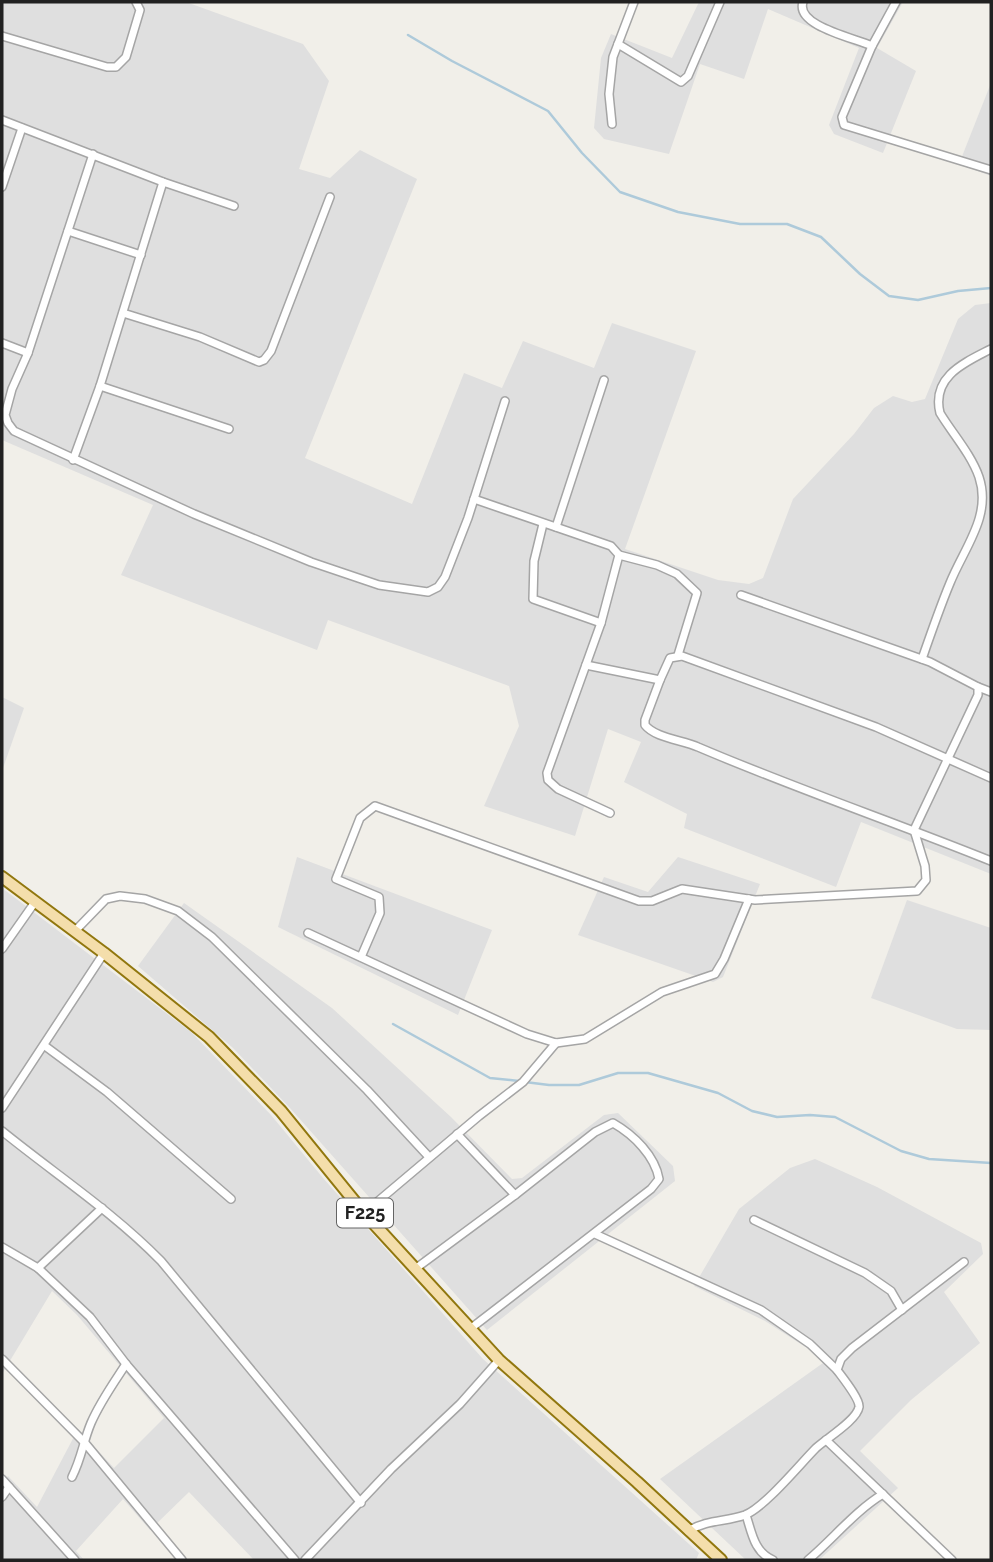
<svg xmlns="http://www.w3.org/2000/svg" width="993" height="1562" font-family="Raleway,sans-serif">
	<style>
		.residential { fill: #dfdfdf }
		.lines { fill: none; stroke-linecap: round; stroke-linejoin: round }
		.stream { stroke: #aecada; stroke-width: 2.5 }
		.minor-casing { stroke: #a5a5a5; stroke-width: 10 }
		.primary-casing { stroke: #91770e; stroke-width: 14 }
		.minor { stroke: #fff; stroke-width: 7 }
		.primary { stroke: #f4deab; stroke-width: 10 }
		.labels { text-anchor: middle; stroke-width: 7; stroke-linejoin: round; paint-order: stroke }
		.shield { fill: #fff; stroke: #646464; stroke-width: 2 }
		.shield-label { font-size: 18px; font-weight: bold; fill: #212121 }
	</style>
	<rect width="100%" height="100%" fill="#f1efe9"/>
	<!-- residential -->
	<g class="residential">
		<polygon points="2,2 186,2 303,44 329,81 299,169 330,178 360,150 417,179 305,458 412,504 464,373 502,388 523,341 594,368 612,323 696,351 625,549 718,580 749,584 763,578 793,499 854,434 874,408 893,396 912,402 925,399 958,319 975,305 991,303 991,874 861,822 836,887 684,828 687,814 624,782 641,742 608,729 575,836 484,806 519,726 509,686 328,620 317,650 121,575 153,505 2,440"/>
		<polygon points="699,2 903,2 877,48 916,71 883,153 834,134 829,125 859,48 768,9 744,79 700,64 669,154 604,139 594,128 601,58 611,34 672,58"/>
		<polygon points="991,83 991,176 959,164"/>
		<polygon points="2,697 24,708 2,771"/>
		<polygon points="297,857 492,930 458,1015 278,927"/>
		<polygon points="678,857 760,884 723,977 713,982 578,935 604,877 648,892"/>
		<polygon points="2,888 191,1032 271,1115 323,1178 483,1359 699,1553 696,1560 254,1560 189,1492 150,1530 123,1499 76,1551 84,1560 2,1560 2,1484 8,1476 37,1507 78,1429 114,1468 164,1418 77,1315 52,1291 2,1374"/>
		<polygon points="907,900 991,928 991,1030 957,1029 871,998"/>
		<polygon points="184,903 332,1008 451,1117 512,1179 522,1178 604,1115 618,1113 673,1166 675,1181 487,1330 290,1108 233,1048 138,966"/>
		<polygon points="815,1159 877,1187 981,1243 983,1254 944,1292 980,1343 911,1400 860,1451 898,1488 819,1560 746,1560 660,1479 823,1363 810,1350 765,1321 694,1286 739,1209 790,1168"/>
	</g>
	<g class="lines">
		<!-- stream -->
		<g class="stream">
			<polyline points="408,35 452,61 548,111 582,153 620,192 678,212 740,224 787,224 821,237 860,274 889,296 918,300 958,291 991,288"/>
			<polyline points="393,1024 490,1078 519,1081"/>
			<polyline points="525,1082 549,1085 579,1085 618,1073 648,1073 718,1093 752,1111 777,1117 810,1115 835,1117 901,1151 929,1159 991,1163"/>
		</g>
		<!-- minor casing -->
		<g class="minor-casing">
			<g id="minor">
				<path d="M 803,2 C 795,26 855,38 872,46"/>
				<polyline points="896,2 872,46 842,117 844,125 991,170"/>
				<polyline points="2,36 107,67 116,67 126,57 140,10 136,2"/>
				<polyline points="618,44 681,82 688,76 720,2"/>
				<polyline points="2,120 163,182 234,206"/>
				<polyline points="612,124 609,94 613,57 634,2"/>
				<polyline points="93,154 28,353 12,389 5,415 8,423 14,431 194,514 311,562 379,585 428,592 438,587 445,577 468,518 505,401"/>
				<polyline points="2,187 22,128"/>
				<polyline points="68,231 141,255"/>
				<polyline points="123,313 200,337 259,362 264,360 271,351 330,197"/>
				<polyline points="2,343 28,353"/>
				<polyline points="100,386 229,429"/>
				<polyline points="73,460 100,386 163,182"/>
				<polyline points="474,499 611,546 619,555 601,623 547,773 548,780 558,789 610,813"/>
				<polyline points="543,524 534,561 533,599 601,623"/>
				<polyline points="556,527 604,380"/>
				<polyline points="619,555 657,565 677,574 697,593 678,655"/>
				<path d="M 922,659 C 931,633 940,607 950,583 C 964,548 992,516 979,477 C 971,454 952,433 940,413 C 931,376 966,362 991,349"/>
				<polyline points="586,665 660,680 670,658 682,656 876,727 991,778"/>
				<path d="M 660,680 L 645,720 L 645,725 C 655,738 683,740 698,747 C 794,788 894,822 991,861"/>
				<polyline points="978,687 991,692"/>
				<polyline points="75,931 106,899 120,896 145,899 178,911 212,937 367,1090 429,1157"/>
				<polyline points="308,933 527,1034 556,1043 585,1039 662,992 715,974 724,959 749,899"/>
				<polyline points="2,949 35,902"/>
				<polyline points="361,957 380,913 379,897 336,879 360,818 375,806 639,901 652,901 682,889 755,900 917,891 926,880 925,866 914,830 978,695 978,687 930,662 741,595"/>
				<polyline points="45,1046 107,1092 231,1199"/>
				<polyline points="2,1108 104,953"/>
				<path d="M 2,1131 C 55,1174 113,1212 161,1261 L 361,1503"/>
				<polyline points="457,1134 515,1195"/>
				<polyline points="364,1213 479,1116 523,1082 556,1043"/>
				<polyline points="754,1220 865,1273 891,1291 902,1310"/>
				<polyline points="595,1234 761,1310 810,1344 837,1370"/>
				<polyline points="2,1247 38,1268 90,1317 126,1364 295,1560"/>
				<polyline points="38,1268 102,1208"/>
				<path d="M 415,1269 L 515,1195 L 595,1132 L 613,1123 C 634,1135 655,1156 659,1179 L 651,1189 L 470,1329"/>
				<polyline points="2,1359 85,1443 182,1560"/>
				<polyline points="826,1440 952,1560"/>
				<path d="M 72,1477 C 82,1457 83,1442 91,1423 C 100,1402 113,1384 126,1364"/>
				<polyline points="2,1479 75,1560"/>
				<polyline points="2,1497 9,1487"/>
				<path d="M 746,1515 C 752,1533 754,1552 773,1560"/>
				<path d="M 688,1531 C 708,1519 726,1522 745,1515 C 765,1507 800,1464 816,1448 C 827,1438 857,1420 859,1407 C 860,1399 842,1377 837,1370 L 841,1359 L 852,1348 L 964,1262"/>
				<polyline points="305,1560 391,1469 460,1404 499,1360"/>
				<path d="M 808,1560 C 833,1539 855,1511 883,1494"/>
			</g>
		</g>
		<!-- primary casing -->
		<g class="primary-casing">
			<polyline id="primary" points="2,877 104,953 209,1037 281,1111 364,1213 499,1360 637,1482 721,1560"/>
		</g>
		<!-- minor -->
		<use href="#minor" class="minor"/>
		<!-- primary -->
		<use href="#primary" class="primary"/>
	</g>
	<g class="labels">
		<!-- shield labels -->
		<rect class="shield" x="337" y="1198.5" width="56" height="29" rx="5"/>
		<g class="shield-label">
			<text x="365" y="1219">F225</text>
		</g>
	</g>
	<!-- border -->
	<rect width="993" height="1562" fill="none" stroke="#212121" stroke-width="7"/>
</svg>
